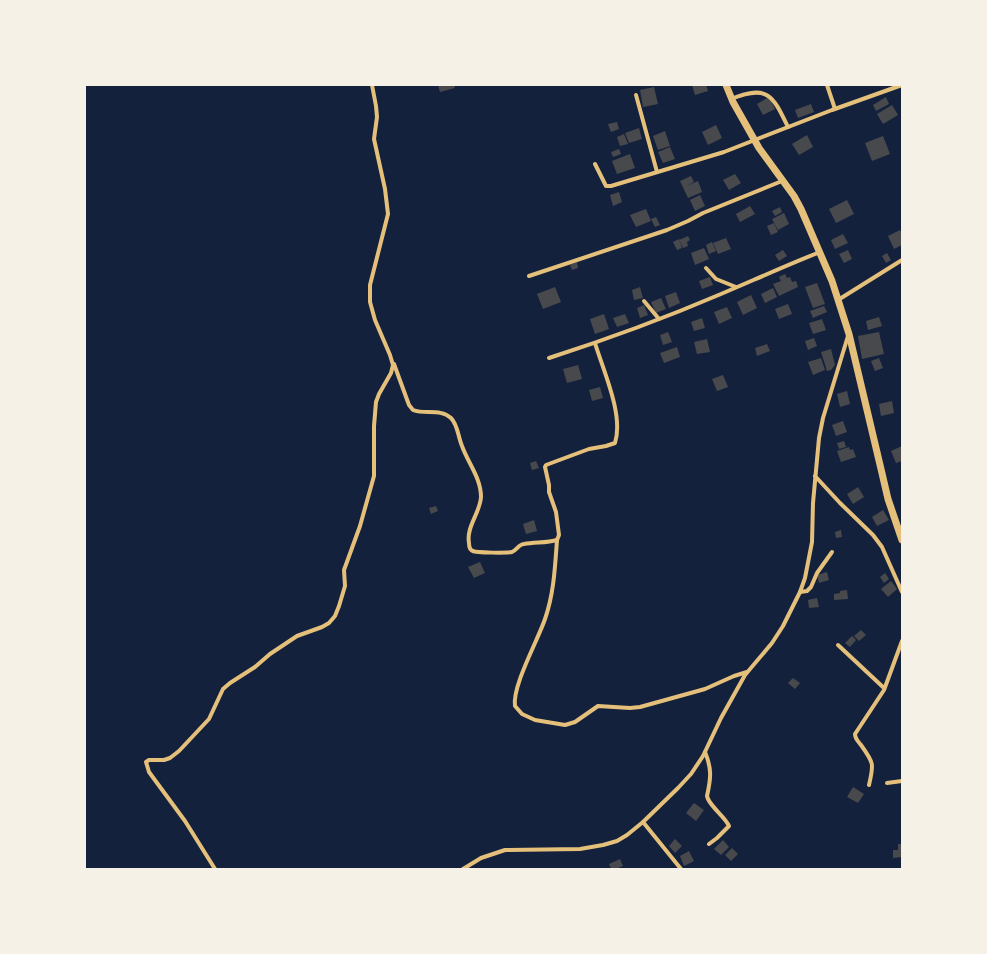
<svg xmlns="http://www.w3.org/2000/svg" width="987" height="954" font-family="Lato,sans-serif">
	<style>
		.building { fill: #48494c }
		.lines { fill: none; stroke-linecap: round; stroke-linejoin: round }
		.minor { stroke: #e5c07b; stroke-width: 4 }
		.tertiary { stroke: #e5c07b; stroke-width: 7 }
	</style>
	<rect width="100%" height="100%" fill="#14213d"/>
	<!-- building -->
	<g class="building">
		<polygon points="438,85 454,85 455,88 440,92"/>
		<polygon points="692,85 706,85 708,91 695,95"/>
		<polygon points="654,87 658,104 643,107 640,90"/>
		<polygon points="769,97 775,109 763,115 757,104"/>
		<polygon points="886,97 889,104 876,111 873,105"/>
		<polygon points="811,104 814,112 798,118 795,110"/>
		<polygon points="892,105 898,115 883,124 877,114"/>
		<polygon points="617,122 619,129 611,132 608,124"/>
		<polygon points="716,125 722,138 708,145 702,132"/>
		<polygon points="639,128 642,139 629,143 625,133"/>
		<polygon points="665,131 670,146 658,150 653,136"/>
		<polygon points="624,134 628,144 620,146 617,137"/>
		<polygon points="807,135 813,147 799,155 792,144"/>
		<polygon points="883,136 890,154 872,161 865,143"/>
		<polygon points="670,147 675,159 663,163 658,152"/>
		<polygon points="619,149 621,154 613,157 611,152"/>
		<polygon points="630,154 635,168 617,174 612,161"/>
		<polygon points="735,174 741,183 729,190 723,180"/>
		<polygon points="691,176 694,182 687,186 698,181 702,192 688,198 680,181"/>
		<polygon points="619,192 622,202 613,206 610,195"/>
		<polygon points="700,195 705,206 695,211 690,200"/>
		<polygon points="847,200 854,214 836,223 829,209"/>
		<polygon points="750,206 755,214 740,222 736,214"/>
		<polygon points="780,207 782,212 775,216 772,211"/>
		<polygon points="646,209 651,221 636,227 630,215"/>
		<polygon points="784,213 789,224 778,230 772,219"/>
		<polygon points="656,217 660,225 655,227 651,219"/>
		<polygon points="774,223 778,232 771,235 767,226"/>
		<polygon points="900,230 902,234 902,245 894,249 888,236"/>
		<polygon points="843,234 848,243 835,249 831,240"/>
		<polygon points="688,236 690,240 687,242 688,246 683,248 679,240"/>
		<polygon points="726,238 731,249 718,254 713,243"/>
		<polygon points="679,239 682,248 677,250 673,242"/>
		<polygon points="712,242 716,251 709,254 706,245"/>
		<polygon points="704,248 709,259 695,265 691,253"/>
		<polygon points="783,250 787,256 779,261 775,255"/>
		<polygon points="848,250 852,259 844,263 839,254"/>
		<polygon points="887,253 891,260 886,263 882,256"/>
		<polygon points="577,262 578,268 572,270 570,265"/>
		<polygon points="785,274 787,278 790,277 792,282 796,281 798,287 779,296 773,284 781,281 779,277"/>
		<polygon points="710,277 713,285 702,289 699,281"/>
		<polygon points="817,283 825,304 813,308 805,287"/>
		<polygon points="555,287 561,302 543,309 537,294"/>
		<polygon points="640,287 643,298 634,300 632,290"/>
		<polygon points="773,288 777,297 765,303 761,294"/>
		<polygon points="676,292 680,303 669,308 665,296"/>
		<polygon points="751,295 757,308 743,315 737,302"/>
		<polygon points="661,298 666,309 656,313 651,302"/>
		<polygon points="788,304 792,314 779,319 775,309"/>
		<polygon points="644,305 648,315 640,318 637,308"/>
		<polygon points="824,306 827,312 813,318 810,311"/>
		<polygon points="727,307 732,318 719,324 714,312"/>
		<polygon points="604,314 609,329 595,334 590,319"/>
		<polygon points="625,314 629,323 617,327 613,318"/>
		<polygon points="879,317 882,326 868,330 866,321"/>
		<polygon points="702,318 705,328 694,331 691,322"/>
		<polygon points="822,319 826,330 813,334 809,323"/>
		<polygon points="668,332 672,342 663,345 660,335"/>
		<polygon points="879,332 884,354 862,359 858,336"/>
		<polygon points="814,338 817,346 808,350 805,341"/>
		<polygon points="707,339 710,352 697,354 694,342"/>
		<polygon points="767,344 770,351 757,356 755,348"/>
		<polygon points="677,347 680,357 664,363 660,353"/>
		<polygon points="831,349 835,365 831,370 827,371 821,352"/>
		<polygon points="821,358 825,370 813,375 808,362"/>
		<polygon points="879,358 883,368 875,371 871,361"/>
		<polygon points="578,365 582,379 567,383 563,369"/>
		<polygon points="723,375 728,387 717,391 712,379"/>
		<polygon points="600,387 603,398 592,401 589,390"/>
		<polygon points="847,391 850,404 840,407 837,394"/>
		<polygon points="892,401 894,413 881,416 879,404"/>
		<polygon points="843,421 847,432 836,436 832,425"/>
		<polygon points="844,441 846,447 839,449 837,443"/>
		<polygon points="902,446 902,461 896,463 891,451"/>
		<polygon points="849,447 850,450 853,449 856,457 841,462 837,451"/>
		<polygon points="536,461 539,468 532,470 530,463"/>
		<polygon points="858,487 864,497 853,504 847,494"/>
		<polygon points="436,506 438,511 431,514 429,508"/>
		<polygon points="883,510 889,520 877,526 872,517"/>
		<polygon points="534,520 537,531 526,534 523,524"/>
		<polygon points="841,530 842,537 836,538 835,532"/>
		<polygon points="480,562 485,573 474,578 468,567"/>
		<polygon points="827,572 829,580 819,583 817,575"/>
		<polygon points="885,573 889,579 884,583 880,577"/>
		<polygon points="891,581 897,589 888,597 881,589"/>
		<polygon points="847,590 848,599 834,600 834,594 840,593 840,591"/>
		<polygon points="817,598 819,607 809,608 808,600"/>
		<polygon points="861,630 866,635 859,641 854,636"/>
		<polygon points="852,636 856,640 850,647 845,643"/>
		<polygon points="793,678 800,683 795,689 788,683"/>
		<polygon points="853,787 864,794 858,803 847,797"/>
		<polygon points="694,803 704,810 696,821 686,813"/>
		<polygon points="675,839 682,846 675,853 669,846"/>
		<polygon points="723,840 729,847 721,855 714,849"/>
		<polygon points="898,844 902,844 902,857 893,858 893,850 898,850"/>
		<polygon points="732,848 738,854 731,861 725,855"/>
		<polygon points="689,851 694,861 684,866 680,856"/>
		<polygon points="620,859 623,866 616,869 611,869 609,864"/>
	</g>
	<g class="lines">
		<!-- minor -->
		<g class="minor">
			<polyline points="827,85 835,109"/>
			<polyline points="636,95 657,172"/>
			<path d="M 731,99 C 768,84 773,96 788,127"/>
			<polyline points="595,164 606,186 611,186 724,152 832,110 902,85"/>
			<polyline points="706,268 716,279 736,287"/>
			<polyline points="529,276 667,230 688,221 703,213 782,181"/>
			<polyline points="838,300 902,260"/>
			<polyline points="644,301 659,319"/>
			<path d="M 549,358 C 608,339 665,318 721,294 C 754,280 787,265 820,252"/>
			<path d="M 394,364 L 409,405 L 413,410 C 425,415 440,408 451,418 C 458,425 458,437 462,446 C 468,463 481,478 481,497 C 480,513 466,527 469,543 C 469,546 470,550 473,551 C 476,553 508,553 512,552 C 517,550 519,544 524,544 C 535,542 547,543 557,540 L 559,535 L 556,512 L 549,492 L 549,485 L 545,467 L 546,465 L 589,449 L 606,446 L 615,443 C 624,415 603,370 595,343"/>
			<polyline points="815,476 840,503 873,535 882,547 902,592"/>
			<path d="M 557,540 C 555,567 554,593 545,619 C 538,640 512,686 515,706 L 522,714 L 535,720 L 565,725 L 575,722 L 598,706 L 630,708 L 640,707 L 705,689 L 734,676 L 747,672"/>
			<polyline points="800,592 807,591 811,587 817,573 832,552"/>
			<polyline points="838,645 884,688"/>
			<path d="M 705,752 C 712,769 711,778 707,796 L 708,799 C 713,809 725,817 729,826 L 717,838 L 709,844"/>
			<polyline points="887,783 902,781"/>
			<path d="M 869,785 C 874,764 874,763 861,745 C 858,741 855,739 855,734 L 884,690 L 902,641"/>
			<polyline points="643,822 681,869"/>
			<polyline points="215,869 185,821 149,772 146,762 149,760 164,760 170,758 179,751 209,719 223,689 230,683 255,667 270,654 297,636 322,627 329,623 335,616 339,606 345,586 344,570 360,526 374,476 374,426 376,402 379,394 391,373 393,365 390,355 375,320 370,302 370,285 388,214 385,189 374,139 377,117 376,106 372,85"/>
			<polyline points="463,869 481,858 505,850 580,849 603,845 617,841 627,835 643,822 678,788 691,774 703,756 721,718 745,675 772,643 783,626 800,592 805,578 812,542 813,503 819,438 823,418 848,336"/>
		</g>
		<!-- tertiary -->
		<polyline class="tertiary" points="726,85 733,102 759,148 794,196 801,209 832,281 849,334 881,469 888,499 902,540"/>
	</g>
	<!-- border -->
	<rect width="987" height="954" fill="none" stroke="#f6f1e7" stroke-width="172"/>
</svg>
